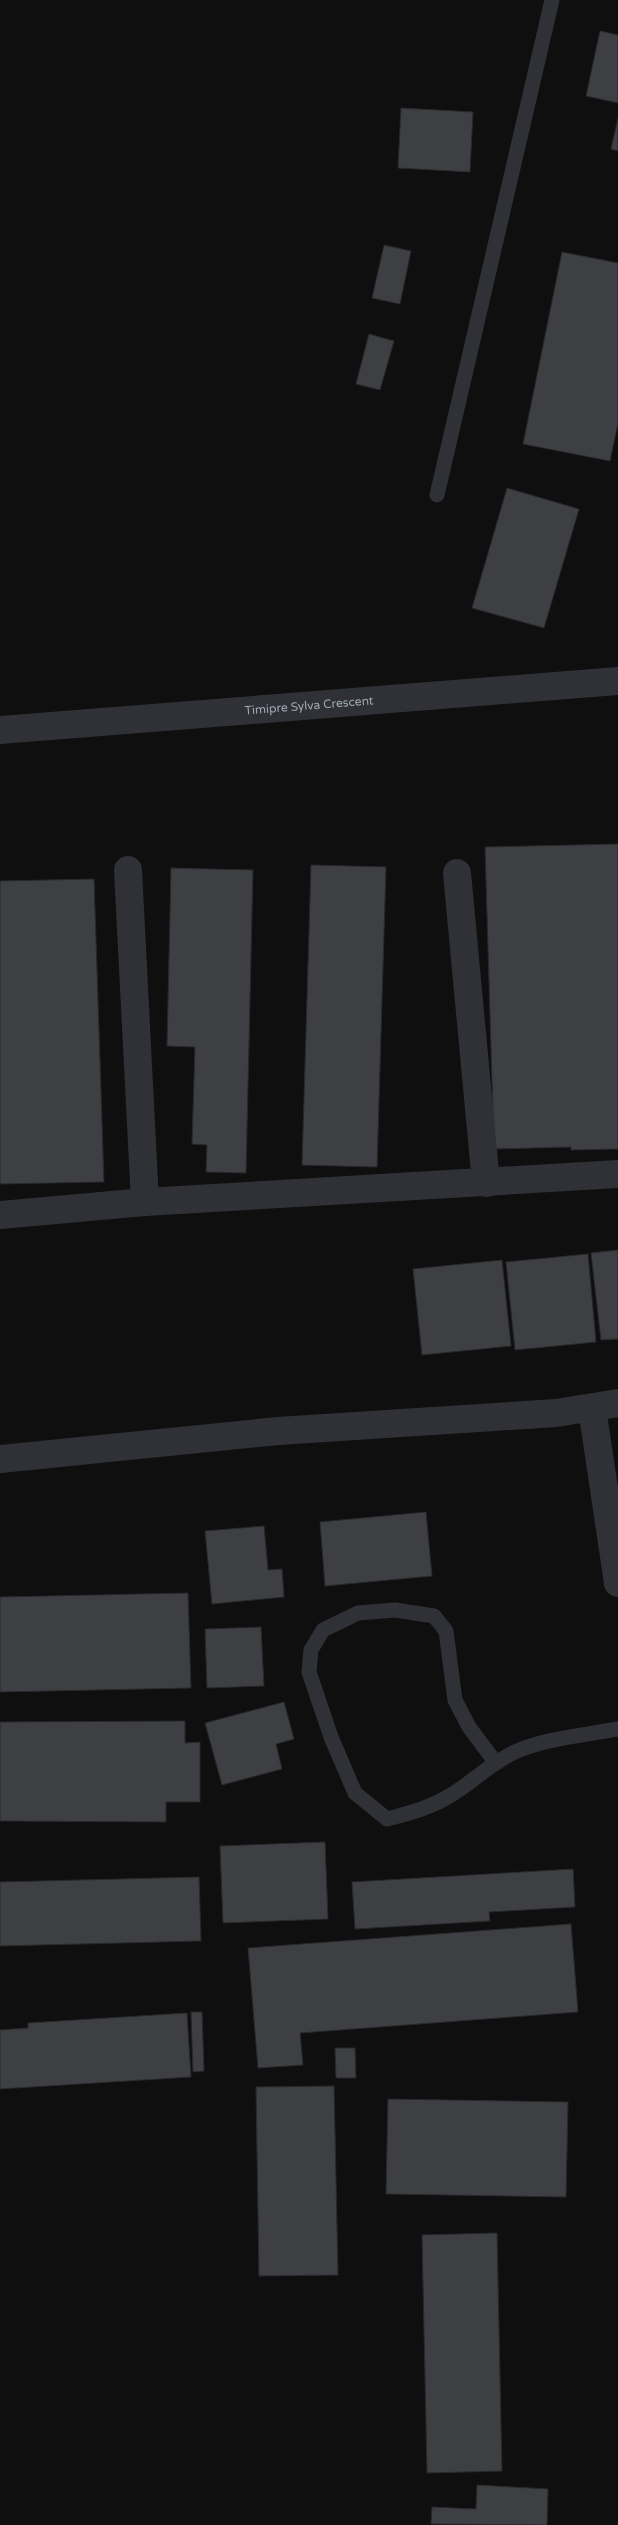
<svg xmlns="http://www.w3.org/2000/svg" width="618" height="2525" font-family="'Varela Round',sans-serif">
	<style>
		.building { fill: #3d3f43; stroke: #29292c }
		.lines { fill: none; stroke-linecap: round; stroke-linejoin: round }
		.service { stroke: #303136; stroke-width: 15 }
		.minor { stroke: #303136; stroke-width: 28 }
		.tertiary { stroke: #303136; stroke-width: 28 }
		.labels { text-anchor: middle; stroke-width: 4; stroke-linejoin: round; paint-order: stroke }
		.street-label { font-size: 12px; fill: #9ea8b3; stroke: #0a0a0b }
	</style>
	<rect width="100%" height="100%" fill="#0f0f10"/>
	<!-- building -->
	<g class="building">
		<polygon points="600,31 618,35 618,103 586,96"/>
		<polygon points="401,108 473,112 470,172 398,168"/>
		<polygon points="618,118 618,151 611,149"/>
		<polygon points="384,245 411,251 400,304 372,298"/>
		<polygon points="562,252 618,263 618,423 610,461 523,444"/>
		<polygon points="369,334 394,341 380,390 356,384"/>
		<polygon points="507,488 579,509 544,628 472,608"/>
		<polygon points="618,844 618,1149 571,1150 571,1147 494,1149 485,847"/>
		<polygon points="311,865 386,867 377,1167 302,1165"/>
		<polygon points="171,868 253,870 246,1173 206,1172 207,1145 192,1144 195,1047 167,1046"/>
		<polygon points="94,879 104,1182 0,1184 0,881"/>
		<polygon points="618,1250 618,1339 601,1340 591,1253"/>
		<polygon points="588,1254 596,1342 515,1350 506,1262"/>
		<polygon points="502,1260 511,1346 422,1355 413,1269"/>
		<polygon points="426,1512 432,1576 325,1586 320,1522"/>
		<polygon points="264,1526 268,1570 282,1569 284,1597 212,1604 205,1531"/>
		<polygon points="188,1593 191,1688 0,1692 0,1597"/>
		<polygon points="261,1627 264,1686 207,1688 205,1629"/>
		<polygon points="284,1702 294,1739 276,1744 282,1769 222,1785 205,1723"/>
		<polygon points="185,1721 185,1743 200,1742 200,1802 166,1802 166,1822 0,1821 0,1722"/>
		<polygon points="325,1842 328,1919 223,1923 220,1846"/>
		<polygon points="573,1869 575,1907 489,1912 490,1921 355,1929 352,1882"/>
		<polygon points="199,1877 201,1941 0,1946 0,1882"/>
		<polygon points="571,1924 578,2012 300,2033 303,2065 258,2068 248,1948"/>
		<polygon points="191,2012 202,2012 204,2071 193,2072"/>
		<polygon points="187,2013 191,2077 0,2089 0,2030 28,2028 28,2023"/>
		<polygon points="335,2048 355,2048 356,2078 336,2078"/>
		<polygon points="334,2086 338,2275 259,2276 256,2087"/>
		<polygon points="388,2099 568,2102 566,2197 386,2194"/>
		<polygon points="497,2233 502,2471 427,2473 422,2235"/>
		<polygon points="477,2485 548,2489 547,2525 431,2524 432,2507 476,2509"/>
	</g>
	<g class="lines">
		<!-- service -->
		<g class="service">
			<polyline points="437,495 552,0"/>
			<path d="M 496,1763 L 469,1727 L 455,1700 L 446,1631 L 434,1616 L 395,1610 L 358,1613 L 323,1630 L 311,1650 L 309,1672 L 331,1737 L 355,1793 L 387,1819 C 410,1813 430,1808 451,1795 C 474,1781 492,1762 517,1751 C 548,1738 585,1735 618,1729"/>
		</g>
		<!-- minor -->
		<g class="minor">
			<polyline points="128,870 145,1202"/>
			<polyline points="457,873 486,1183"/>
			<polyline points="0,1215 145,1202 618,1174"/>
			<polyline points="592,1408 618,1583"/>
			<polyline points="0,1459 278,1431 556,1413 618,1403"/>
		</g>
		<!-- tertiary -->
		<path class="tertiary" id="s1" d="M 0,730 L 618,681"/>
	</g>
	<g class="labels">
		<!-- street labels -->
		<g class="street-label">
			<text dy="4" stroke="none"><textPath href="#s1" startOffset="310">Timipre Sylva Crescent</textPath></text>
		</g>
	</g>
</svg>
